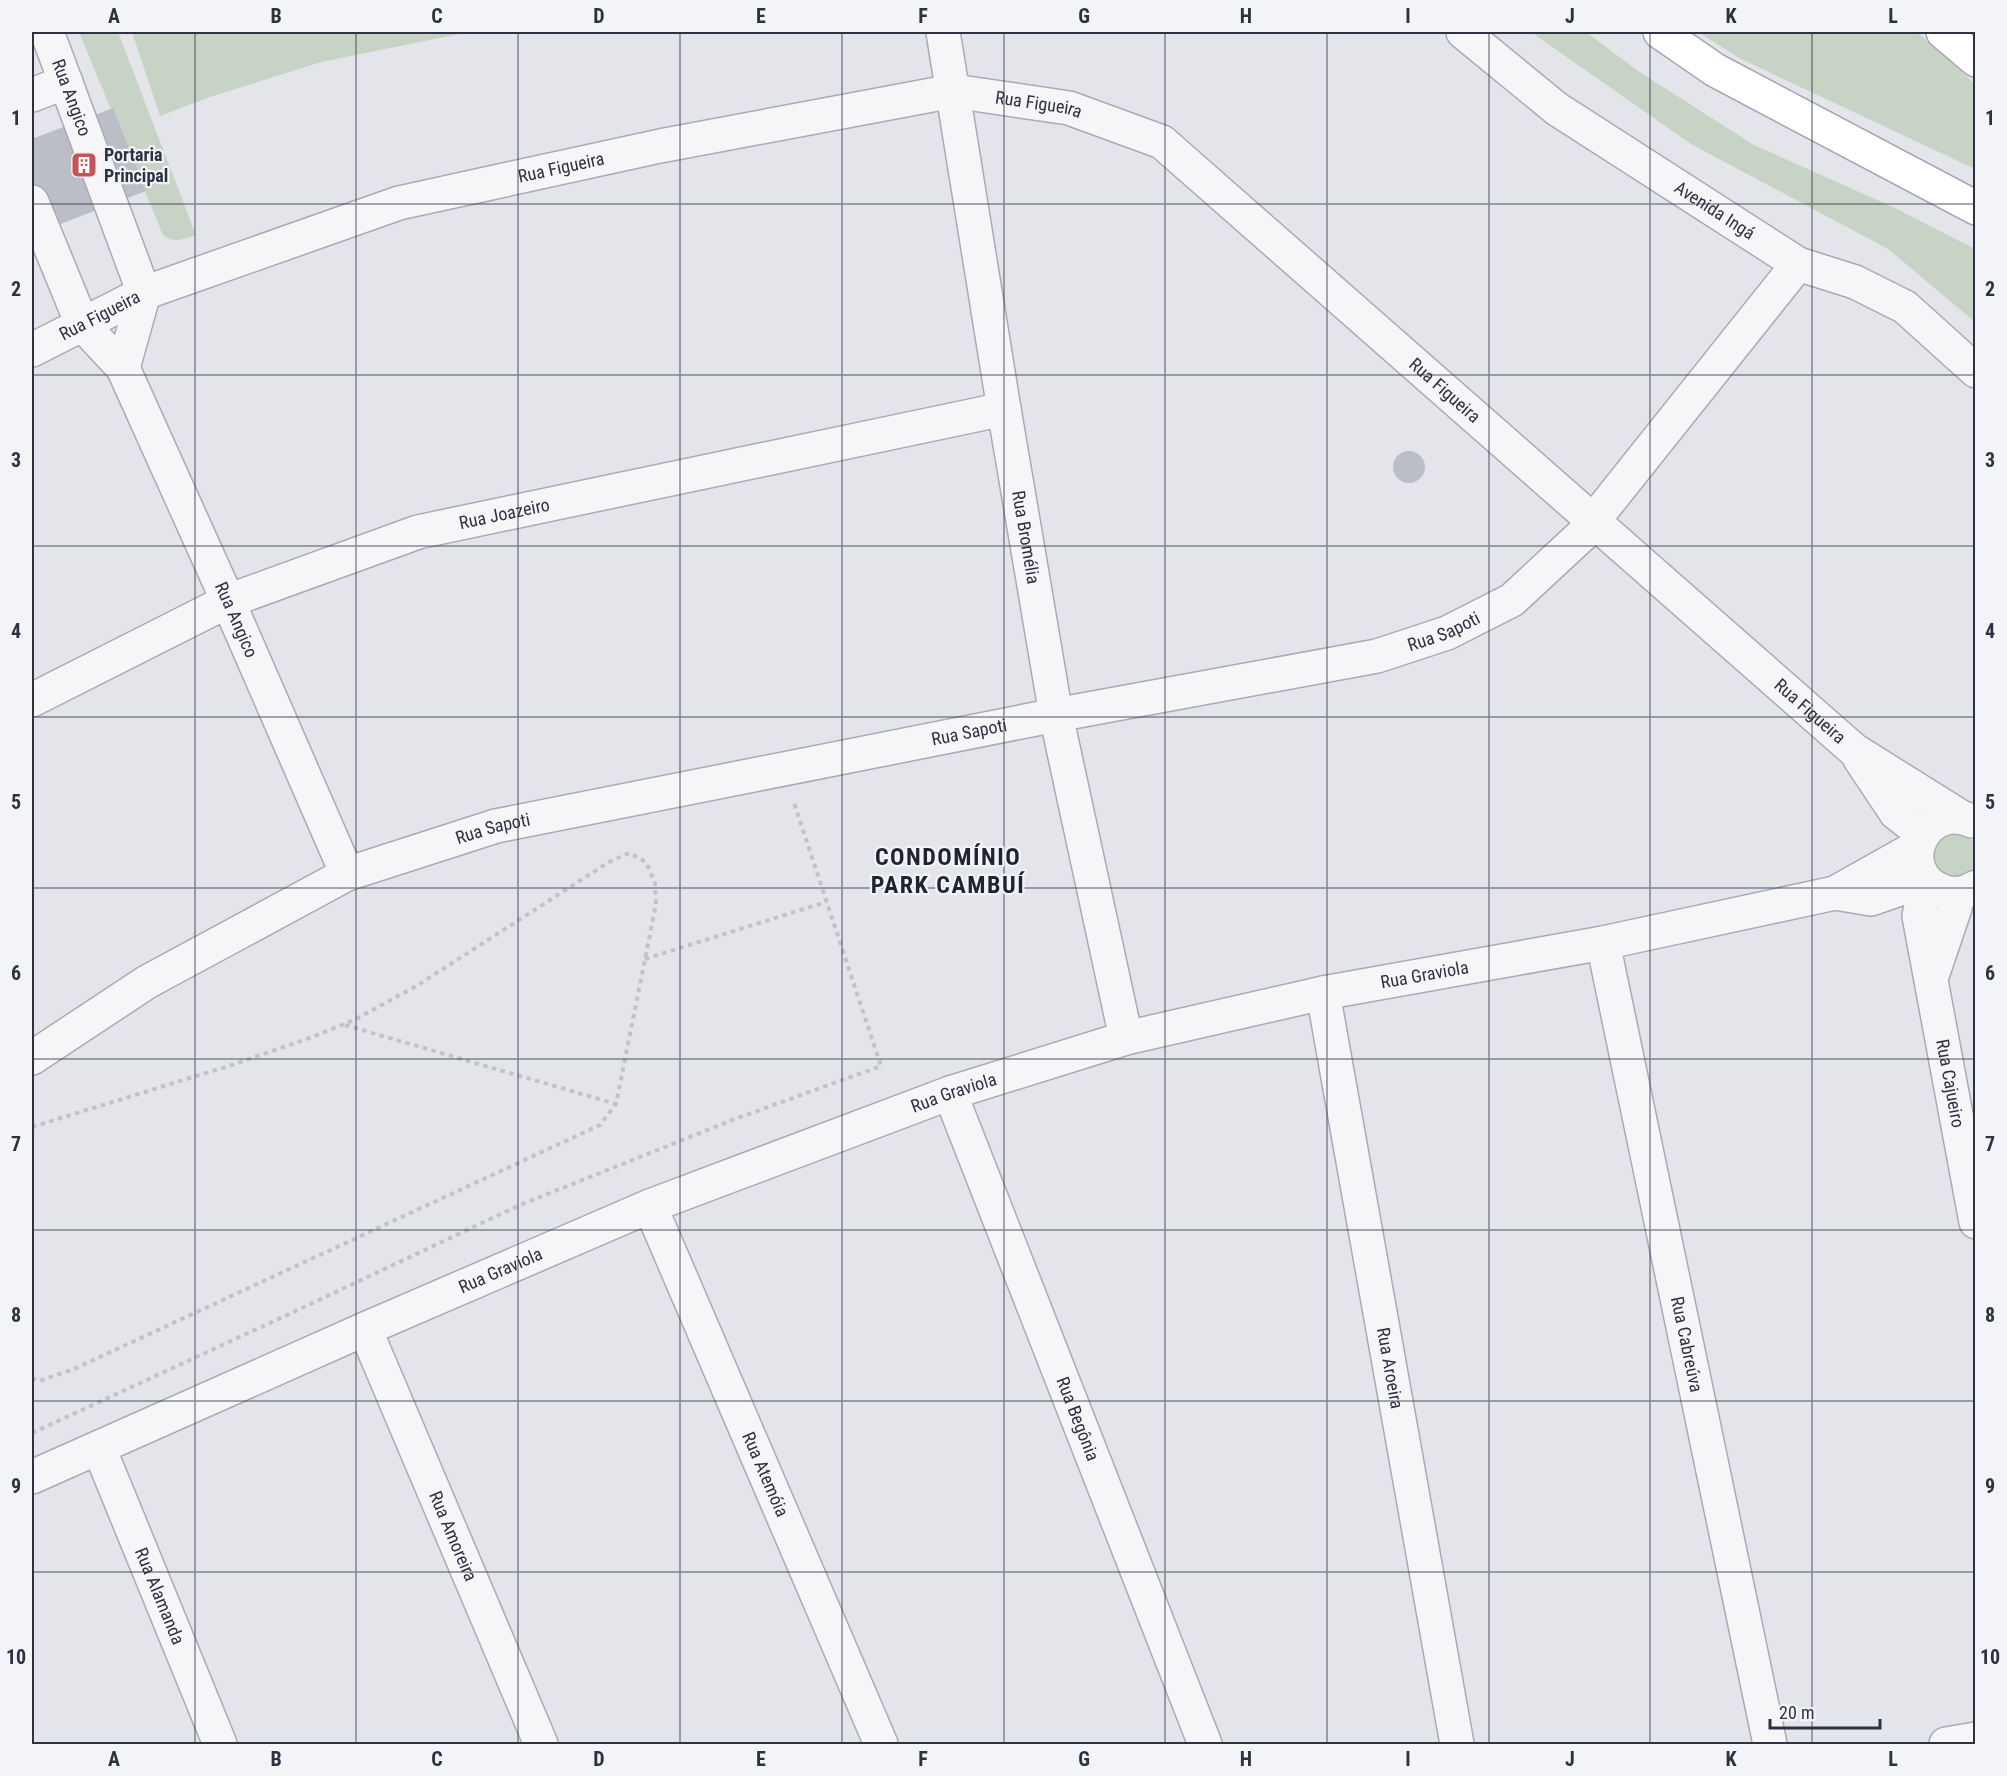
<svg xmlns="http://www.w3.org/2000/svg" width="2007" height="1776" font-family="'Roboto Condensed',sans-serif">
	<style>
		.green { fill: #c7d3c5 }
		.building { fill: #bbbec6 }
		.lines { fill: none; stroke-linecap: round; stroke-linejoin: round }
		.minor-casing { stroke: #a9abb4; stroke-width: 36 }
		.major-casing { stroke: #a4a8b5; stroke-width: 36 }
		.path { stroke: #c2c3c9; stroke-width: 4; stroke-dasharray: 4.5 4.5; stroke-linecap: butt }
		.minor { stroke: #f6f6f9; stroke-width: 33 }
		.major { stroke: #fff; stroke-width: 33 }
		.grid { fill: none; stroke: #2d3141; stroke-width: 1.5; stroke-opacity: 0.55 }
		.labels { text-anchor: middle; stroke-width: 4.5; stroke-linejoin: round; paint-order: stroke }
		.street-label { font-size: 18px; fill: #2d3141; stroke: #f3f4f8 }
		.poi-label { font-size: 18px; font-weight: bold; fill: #2d3141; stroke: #f3f4f8; text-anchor: start }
		.district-label { font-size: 24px; font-weight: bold; letter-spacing: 1.5px; fill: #1f2332; stroke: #f3f4f8 }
		.neatline { fill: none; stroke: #2d3141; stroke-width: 2 }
		.grid-label { font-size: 20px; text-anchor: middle; font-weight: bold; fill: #2d3141 }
	</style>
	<rect width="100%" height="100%" fill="#e3e5ea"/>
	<!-- green -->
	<g class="green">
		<path d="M 79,32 L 118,32 L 196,235 C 183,239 174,244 163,235 Z"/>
		<polygon points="132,32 469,32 321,62 210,97 160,116"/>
		<polygon points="1531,32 1586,32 1638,71 1754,145 1893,207 1975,249 1975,322 1888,249 1691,144"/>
		<polygon points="1698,32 1917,32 1975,84 1975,169 1741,59"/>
		<path d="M 1957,833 L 1968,836 L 1975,843 L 1975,869 C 1947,901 1911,843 1957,833 Z"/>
	</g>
	<!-- building -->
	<g class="building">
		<polygon points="113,108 146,191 32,235 32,139"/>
		<circle cx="1409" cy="467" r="16"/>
	</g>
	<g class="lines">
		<!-- minor casing -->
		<g class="minor-casing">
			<g id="minor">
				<path id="s1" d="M 47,32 L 144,293 L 123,368"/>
				<path id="s2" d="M 943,32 L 1004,409 L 1056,715 L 1126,1038"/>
				<path id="s3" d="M 1463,32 L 1557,109 L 1798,264 L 1855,282 L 1905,307 L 1976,371"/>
				<polyline points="32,95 66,82"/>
				<path id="s4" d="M 32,202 L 82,324 L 123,368 L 228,601 L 347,874"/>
				<path id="s5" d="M 32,350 L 144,293 L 399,203 L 660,146 L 953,91 L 1069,108 L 1162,142 L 1854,750 L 1961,817"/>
				<path id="s6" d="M 32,700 L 228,601 L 418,532 L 1004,409"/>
				<polyline points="1860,759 1896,813 1923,834"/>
				<path d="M 1972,821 C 1923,800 1894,870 1940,890 C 1952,896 1964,894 1976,887"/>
				<path id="s7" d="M 1926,881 L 1919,916 L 1976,1222"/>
				<polyline points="1835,893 1917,847"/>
				<path id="s8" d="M 1603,943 L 1770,1744"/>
				<polyline points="1932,976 1955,908 1957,894"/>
				<path id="s9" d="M 1323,993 L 1457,1744"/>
				<path id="s10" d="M 32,1058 L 147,982 L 347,874 L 496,826 L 1056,715 L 1377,656 L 1447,633 L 1512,600 L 1582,535 L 1798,264"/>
				<path id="s11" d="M 950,1093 L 1205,1744"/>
				<path id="s12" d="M 650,1206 L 881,1744"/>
				<path id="s13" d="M 365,1329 L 541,1744"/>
				<path id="s14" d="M 99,1448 L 220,1744"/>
				<path id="s15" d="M 32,1477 L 365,1329 L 650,1206 L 950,1093 L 1126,1038 L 1323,993 L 1603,943 L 1835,893 L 1871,899 L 1897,890 L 1921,873"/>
				<polyline points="1946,1744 1976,1739"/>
			</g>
		</g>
		<!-- major casing -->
		<g class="major-casing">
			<g id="major">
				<polyline points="1660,32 1715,70 1976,208"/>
				<polyline points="1943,32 1976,60"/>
			</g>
		</g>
		<!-- path -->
		<g class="path">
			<polyline points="645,959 826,902"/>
			<polyline points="345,1025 616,1104"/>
			<polyline points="32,1127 232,1065 315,1036 356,1019 418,985 609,862 629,853 646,862 655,883 656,904 616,1104 600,1125 74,1369 39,1381 32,1378"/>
			<polyline points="32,1433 285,1316 520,1205 735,1119 881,1066 794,803"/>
		</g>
		<!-- minor -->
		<use href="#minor" class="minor"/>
		<!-- major -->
		<use href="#major" class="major"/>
	</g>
	<!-- grid -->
	<path class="grid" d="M 195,32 L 195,1744M 356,32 L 356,1744M 518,32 L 518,1744M 680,32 L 680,1744M 842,32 L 842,1744M 1004,32 L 1004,1744M 1165,32 L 1165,1744M 1327,32 L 1327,1744M 1489,32 L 1489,1744M 1650,32 L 1650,1744M 1812,32 L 1812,1744M 32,204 L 1976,204M 32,375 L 1976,375M 32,546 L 1976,546M 32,717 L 1976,717M 32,888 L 1976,888M 32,1059 L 1976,1059M 32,1230 L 1976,1230M 32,1401 L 1976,1401M 32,1572 L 1976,1572"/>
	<!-- icons -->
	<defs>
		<g id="building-square" transform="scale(1.35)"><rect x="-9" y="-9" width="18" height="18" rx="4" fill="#c35558" stroke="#f3f4f8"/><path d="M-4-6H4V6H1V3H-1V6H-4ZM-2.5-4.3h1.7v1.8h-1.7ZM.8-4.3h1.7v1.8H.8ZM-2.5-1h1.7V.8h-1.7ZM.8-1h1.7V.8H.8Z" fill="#fff"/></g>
	</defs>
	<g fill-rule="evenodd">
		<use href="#building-square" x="84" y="165"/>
	</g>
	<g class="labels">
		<!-- street labels -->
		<g class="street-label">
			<text dy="6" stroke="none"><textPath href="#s1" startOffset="70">Rua Angico</textPath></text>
			<text dy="6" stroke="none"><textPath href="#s5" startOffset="1048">Rua Figueira</textPath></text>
			<text dy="6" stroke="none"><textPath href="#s5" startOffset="562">Rua Figueira</textPath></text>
			<text dy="6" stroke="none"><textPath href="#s3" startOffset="309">Avenida Ingá</textPath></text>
			<text dy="6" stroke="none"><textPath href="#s5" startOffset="76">Rua Figueira</textPath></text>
			<text dy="6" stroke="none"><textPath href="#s5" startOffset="1554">Rua Figueira</textPath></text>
			<text dy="6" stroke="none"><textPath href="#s6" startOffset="510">Rua Joazeiro</textPath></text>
			<text dy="6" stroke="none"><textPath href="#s2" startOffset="512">Rua Bromélia</textPath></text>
			<text dy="6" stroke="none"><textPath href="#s4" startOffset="468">Rua Angico</textPath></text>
			<text dy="6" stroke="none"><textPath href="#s10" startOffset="1490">Rua Sapoti</textPath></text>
			<text dy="6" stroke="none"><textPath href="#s5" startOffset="2040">Rua Figueira</textPath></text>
			<text dy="6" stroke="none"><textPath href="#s10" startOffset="1004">Rua Sapoti</textPath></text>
			<text dy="6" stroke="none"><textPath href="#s10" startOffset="518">Rua Sapoti</textPath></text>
			<text dy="6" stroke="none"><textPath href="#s15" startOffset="1485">Rua Graviola</textPath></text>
			<text dy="6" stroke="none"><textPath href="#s7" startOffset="206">Rua Cajueiro</textPath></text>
			<text dy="6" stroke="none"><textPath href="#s15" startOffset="999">Rua Graviola</textPath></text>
			<text dy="6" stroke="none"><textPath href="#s15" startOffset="512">Rua Graviola</textPath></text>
			<text dy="6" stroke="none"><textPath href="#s8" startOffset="410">Rua Cabreúva</textPath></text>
			<text dy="6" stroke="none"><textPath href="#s9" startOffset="381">Rua Aroeira</textPath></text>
			<text dy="6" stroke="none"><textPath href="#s11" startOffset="350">Rua Begônia</textPath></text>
			<text dy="6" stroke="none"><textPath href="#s12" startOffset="292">Rua Atemóia</textPath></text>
			<text dy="6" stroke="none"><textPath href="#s13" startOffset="225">Rua Amoreira</textPath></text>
			<text dy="6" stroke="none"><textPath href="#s14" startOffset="160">Rua Alamanda</textPath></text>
		</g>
		<!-- poi labels -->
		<g class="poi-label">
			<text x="104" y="161">Portaria<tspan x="104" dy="21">Principal</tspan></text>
		</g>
		<!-- district labels -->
		<g class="district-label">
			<text x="948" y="865">CONDOMÍNIO<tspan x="948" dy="28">PARK CAMBUÍ</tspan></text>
		</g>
	</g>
	<!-- border -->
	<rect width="2007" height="1776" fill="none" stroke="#f3f4f8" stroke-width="66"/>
	<!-- scale -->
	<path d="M1770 1719v9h110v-9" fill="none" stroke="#2d3141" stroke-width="3"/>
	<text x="1779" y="1719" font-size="18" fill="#2d3141" stroke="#f3f4f8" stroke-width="4.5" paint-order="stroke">20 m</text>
	<rect x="33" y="33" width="1941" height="1710" class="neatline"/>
	<g class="grid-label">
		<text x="114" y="23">A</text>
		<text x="276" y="23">B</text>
		<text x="437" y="23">C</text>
		<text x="599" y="23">D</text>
		<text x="761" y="23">E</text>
		<text x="923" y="23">F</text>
		<text x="1084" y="23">G</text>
		<text x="1246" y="23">H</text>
		<text x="1408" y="23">I</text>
		<text x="1570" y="23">J</text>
		<text x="1731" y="23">K</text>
		<text x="1893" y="23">L</text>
		<text x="16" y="125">1</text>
		<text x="1990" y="125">1</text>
		<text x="16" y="296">2</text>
		<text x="1990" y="296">2</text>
		<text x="16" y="467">3</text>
		<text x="1990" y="467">3</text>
		<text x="16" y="638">4</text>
		<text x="1990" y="638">4</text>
		<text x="16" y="809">5</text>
		<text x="1990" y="809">5</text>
		<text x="16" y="980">6</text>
		<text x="1990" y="980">6</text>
		<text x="16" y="1151">7</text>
		<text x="1990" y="1151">7</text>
		<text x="16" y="1322">8</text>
		<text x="1990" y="1322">8</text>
		<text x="16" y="1493">9</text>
		<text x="1990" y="1493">9</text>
		<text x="16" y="1664">10</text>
		<text x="1990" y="1664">10</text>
		<text x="114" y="1766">A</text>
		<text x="276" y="1766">B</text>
		<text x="437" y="1766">C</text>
		<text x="599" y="1766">D</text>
		<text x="761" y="1766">E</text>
		<text x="923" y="1766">F</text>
		<text x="1084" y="1766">G</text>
		<text x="1246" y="1766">H</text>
		<text x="1408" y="1766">I</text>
		<text x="1570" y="1766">J</text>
		<text x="1731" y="1766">K</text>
		<text x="1893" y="1766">L</text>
	</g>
</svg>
